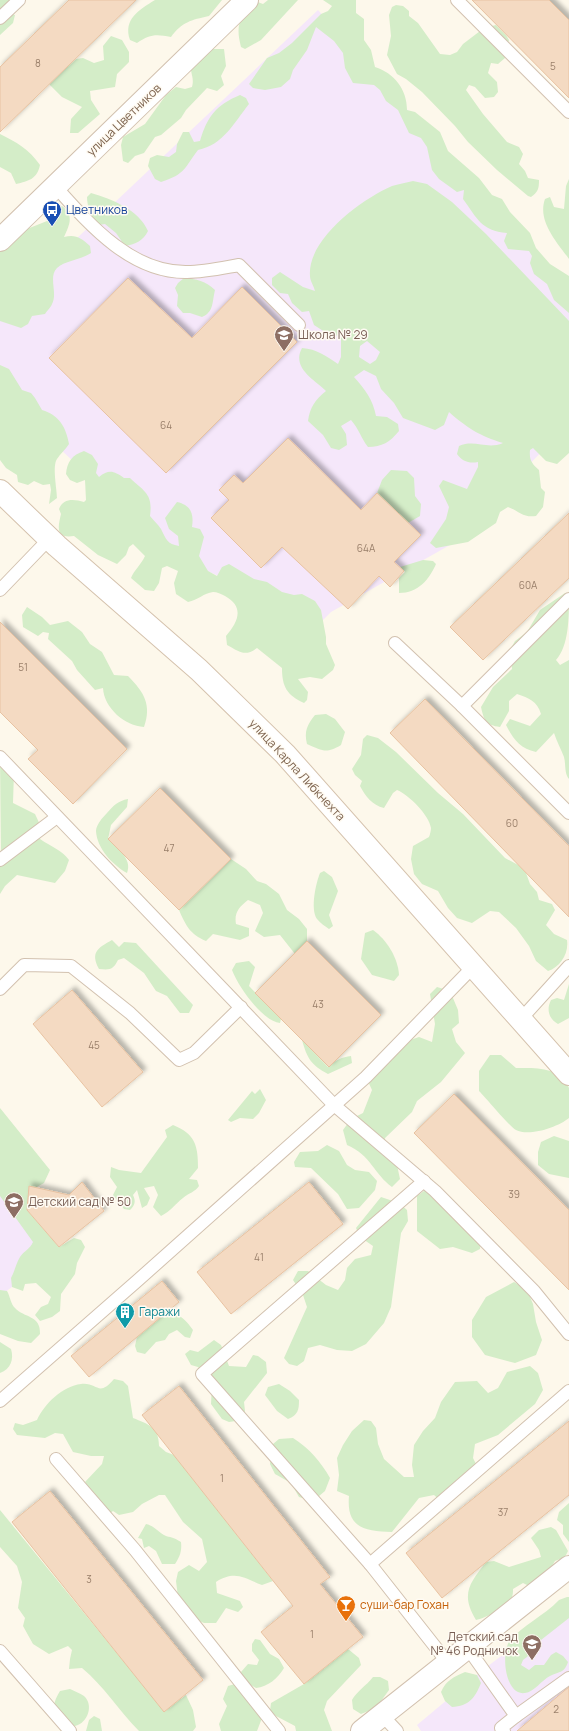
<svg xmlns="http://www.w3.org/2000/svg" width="569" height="1731" font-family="Manrope,sans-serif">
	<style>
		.education { fill: #f5e7fa }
		.green { fill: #d4edc8; fill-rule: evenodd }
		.building { fill: #f4dac2; stroke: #e8c2a1; filter: url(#shadow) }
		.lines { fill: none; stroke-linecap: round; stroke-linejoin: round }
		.service-casing { stroke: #d2c1af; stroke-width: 14 }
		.minor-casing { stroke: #d2c1af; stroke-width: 24 }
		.tertiary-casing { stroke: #d2c1af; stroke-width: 24 }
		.secondary-casing { stroke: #d5c2ad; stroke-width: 24 }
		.service { stroke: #fff; stroke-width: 12 }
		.minor { stroke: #fff; stroke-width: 22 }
		.tertiary { stroke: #fff; stroke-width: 22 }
		.secondary { stroke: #fff; stroke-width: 22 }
		.labels { text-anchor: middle; stroke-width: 3; stroke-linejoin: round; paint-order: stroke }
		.number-label { font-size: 10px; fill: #997f6a }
		.street-label { font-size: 12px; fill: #7b614c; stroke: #fffbf3 }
		.transit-label { font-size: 12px; fill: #164399; stroke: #fffbf3; text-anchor: start }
		.education-label { font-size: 12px; fill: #785e54; stroke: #fffbf3; text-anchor: start }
		.culture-label { font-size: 12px; fill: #0d838f; stroke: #fffbf3; text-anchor: start }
		.food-label { font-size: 12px; fill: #c56008; stroke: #fffbf3; text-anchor: start }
	</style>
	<defs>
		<filter id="shadow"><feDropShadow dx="3.5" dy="-3.5" stdDeviation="2" flood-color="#0004"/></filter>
	</defs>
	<rect width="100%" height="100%" fill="#fdf8eb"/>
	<!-- education -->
	<g class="education">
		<polygon points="318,10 569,290 569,424 450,545 331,612 322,621 177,558 0,393 0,311"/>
		<polygon points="0,1184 56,1253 0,1296"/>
		<polygon points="569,1605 569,1731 421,1731 417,1725 484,1669"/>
	</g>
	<!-- green -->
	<g class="green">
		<polygon points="0,0 10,0 5,7 6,12 15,15 13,23 0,35"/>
		<path d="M 155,0 L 222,0 L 209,16 C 191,20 182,22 171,37 C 156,34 150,34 137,43 L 130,40 C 123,19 139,10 155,0 Z"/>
		<path d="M 268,0 L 298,0 L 261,40 L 245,49 L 241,47 C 235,23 240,19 255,1 L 263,4 Z"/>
		<path d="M 323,0 L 356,0 L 356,13 L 364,19 L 364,40 L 371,50 L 375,67 C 394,73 407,89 407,110 L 415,112 L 440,132 L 448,151 L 479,178 L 492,195 L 502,199 L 510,212 L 530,233 L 536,248 L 550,264 L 569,276 L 569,313 L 554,300 L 547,284 L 534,274 L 530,263 L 532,256 L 529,251 L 508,249 L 504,241 L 507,233 C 481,231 477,218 463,199 L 464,190 L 457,192 L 439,179 L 432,170 L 427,147 L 421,138 L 409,133 L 398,110 L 386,101 L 380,90 L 374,85 L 353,83 L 345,68 L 343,53 L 334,41 L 316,27 L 307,50 L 293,70 L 290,79 L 281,87 L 265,90 L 253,88 L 249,84 L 267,58 L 279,53 L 292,43 L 321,14 L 328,11 L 332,6 Z"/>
		<path d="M 396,5 L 403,6 L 409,11 L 409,16 L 418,23 L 440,54 L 450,55 L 457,52 L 463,44 L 484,28 L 496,25 L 506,35 L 509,40 L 505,53 L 505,58 L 498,64 L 491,63 L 488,73 L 497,82 L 498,92 L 494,97 L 485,98 L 475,87 L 469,85 L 466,90 L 483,114 L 507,142 L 519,147 L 523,154 L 519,164 L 525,171 L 528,178 L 539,180 C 539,189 538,192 531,197 L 528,196 L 497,170 L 468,142 L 455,126 L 422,92 L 406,79 L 397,74 L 387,55 L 391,36 L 389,15 L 392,7 Z"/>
		<polygon points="111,36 122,40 129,52 129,62 117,74 115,87 90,91 91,100 100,114 78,133 70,133 71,119 82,107 62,97 49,84 76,59 83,58 94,63 104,60 103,46"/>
		<path d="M 211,49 L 224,49 L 226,66 L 221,76 L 224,85 L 217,91 L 207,88 L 186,110 L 181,118 L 161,135 L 155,137 L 144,153 L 135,156 L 128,163 L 123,161 L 121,145 L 123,137 L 145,124 L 166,95 L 176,87 L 185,89 L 192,87 C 194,80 192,77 191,70 C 191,60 204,54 211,49 Z"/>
		<path d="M 240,95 L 246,98 L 249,104 C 234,123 223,145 198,150 C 184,168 186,174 161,182 L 155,179 L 148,166 L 150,158 L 157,155 L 169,157 L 176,152 L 177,144 L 183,132 L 189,132 L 194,142 L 200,141 C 207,117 216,105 240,95 Z"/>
		<path d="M 0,134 C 16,142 29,149 40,165 C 37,179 29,181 16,184 L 11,173 L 0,167 Z"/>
		<path d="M 569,179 L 569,259 C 557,242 537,221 545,199 L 550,197 L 554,207 L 564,209 L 566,186 Z"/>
		<path d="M 413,181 L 427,184 L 452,202 L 486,234 L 569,321 L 569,453 L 557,464 L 546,461 L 533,448 L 530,450 C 529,460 532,464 539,470 L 541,488 L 545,492 L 543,507 L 536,516 C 523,518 519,511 508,507 L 500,512 L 496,523 L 468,542 L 436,548 L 430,543 L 446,519 L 449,507 L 439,486 L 443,480 L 467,489 L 478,467 L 478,462 C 469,464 462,461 457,454 L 459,446 C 475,439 487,450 503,443 C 480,436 467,428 449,412 L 444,425 L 435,430 L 403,418 L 394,403 L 381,389 L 376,376 L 364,370 L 354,377 C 365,389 373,400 376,416 L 387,417 L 398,424 L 399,431 C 390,442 382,447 368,447 C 361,438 359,429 351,420 L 341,426 L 346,434 L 347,445 L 339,450 L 331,448 L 323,435 L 308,421 C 310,407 315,400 326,391 C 315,380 291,368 302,348 C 317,349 326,356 338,364 L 341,357 L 341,335 L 331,336 L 314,325 L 309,311 L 302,312 L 292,303 L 288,294 L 280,293 L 272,285 L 272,278 L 280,272 L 303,287 L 315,291 C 314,286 310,281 310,276 C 307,239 362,199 392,186 C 398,184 406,183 413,181 ZM 367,341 L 380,352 L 376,360 L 370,364 L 359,357 L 360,346 Z"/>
		<path d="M 91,193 C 112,199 139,210 148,231 C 143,241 136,244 125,246 L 116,233 L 105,224 L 92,226 C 92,213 87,208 87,197 Z"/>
		<path d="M 62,206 C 74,215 70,224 64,237 C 76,234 81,238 90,246 L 91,253 C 81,260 64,261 57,268 C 48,277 58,293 52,304 C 51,307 47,311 45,314 L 32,316 L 28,324 L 21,328 L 0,321 L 0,250 L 17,233 L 47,221 L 53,211 Z"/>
		<path d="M 184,278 C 196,279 206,281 215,290 C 212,302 214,312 202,317 L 190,313 L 183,313 L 177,306 L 178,295 L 175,288 L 178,283 Z"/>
		<path d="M 0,365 L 9,369 L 22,390 L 31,393 L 35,398 L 42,410 C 59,415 66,427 69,444 C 66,449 60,454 57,459 C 52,466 57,489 57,498 L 49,504 L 51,490 L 50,484 L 43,485 L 34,481 L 28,485 L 18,482 L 17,475 L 6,468 L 0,460 Z"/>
		<path d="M 84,451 L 92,455 L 98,464 L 96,473 L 99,477 C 109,469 114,471 124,478 L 130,478 C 145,492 153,494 150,516 C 153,520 158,524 161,529 C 166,539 167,544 179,546 L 178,536 L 169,529 L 165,518 L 177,502 C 191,505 194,514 192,527 L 200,529 L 204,537 L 199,556 L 208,571 L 217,576 L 222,567 L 229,564 L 254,579 L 267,582 L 282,592 L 294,595 L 302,594 L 315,601 L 321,610 L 326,637 L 326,644 L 335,665 L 333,670 L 322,679 L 310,677 L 298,679 L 308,692 L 307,700 L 304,703 C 287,695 282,687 282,668 L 257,648 C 245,657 240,652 227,645 L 226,636 C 238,622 245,607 225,596 C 221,594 217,592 213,592 C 204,593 198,600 188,602 L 176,594 L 174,583 L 178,571 L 167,566 L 162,568 L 159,583 L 154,591 L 145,590 L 131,578 C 134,570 141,565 145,556 L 133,544 L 129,547 L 126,555 L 117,564 L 98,555 L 74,536 C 55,539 58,527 61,514 L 59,509 C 63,498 74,499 84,502 L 86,500 L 85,480 L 77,483 L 70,480 L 66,474 C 67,462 72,455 84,451 Z"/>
		<polygon points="391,470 407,471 414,478 415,496 421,504 420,516 408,523 377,493 382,480"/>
		<path d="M 423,560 L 433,561 L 436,564 C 429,580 418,593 399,593 L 399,578 L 405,572 L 400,567 Z"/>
		<path d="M 565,593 L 569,596 C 569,617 569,646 556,660 L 560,665 L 569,660 L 569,779 C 564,773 566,764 564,757 C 561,749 557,742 554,733 L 536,752 C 520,749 513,739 506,725 L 510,719 L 530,726 L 541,714 C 537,701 529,698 517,694 L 509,701 L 509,711 L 500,727 C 486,725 484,721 481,707 L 493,687 L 512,669 L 510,650 L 515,641 L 527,632 L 540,610 Z"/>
		<path d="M 27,607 L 42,617 L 50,625 L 68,621 L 82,632 L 90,644 L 102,652 L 114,675 L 128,676 C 144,692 152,705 144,727 C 125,726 104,708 103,688 L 95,690 L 77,670 L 72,661 L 48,639 L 49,633 L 43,632 L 38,636 L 23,627 L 22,615 Z"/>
		<path d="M 326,714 L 335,719 L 345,732 L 341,745 C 326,754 323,751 307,744 C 304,731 307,725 315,715 Z"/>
		<path d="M 367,735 L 378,738 L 396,752 L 438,793 L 463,814 L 505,858 L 520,866 L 526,873 L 530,884 L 537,892 L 539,900 L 552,904 L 555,910 L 546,925 L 554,934 L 567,940 C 569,954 560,967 548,971 L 536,961 L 529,946 L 516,928 L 499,912 L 490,911 L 472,923 L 457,918 L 448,908 L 438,891 L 422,884 L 414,874 L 411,859 L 413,846 L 429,837 C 430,835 431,830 431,828 C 429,815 409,795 397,790 L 393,793 L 384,808 C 372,805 366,797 360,786 L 362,781 L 355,775 L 352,769 L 361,755 L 363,739 Z"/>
		<path d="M 0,757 L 14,772 L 13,803 L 35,814 L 42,829 L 40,839 C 51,847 61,849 69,860 L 65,871 L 55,883 L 17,875 L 5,886 L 0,894 L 0,860 L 1,859 Z"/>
		<path d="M 128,799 L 127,807 L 111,825 L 108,839 C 117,848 133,859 127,873 C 113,865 97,849 96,831 C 96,825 103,817 107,813 C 114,805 118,801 128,799 Z"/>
		<path d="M 231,859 L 246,869 L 257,881 L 266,884 L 279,894 L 287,910 L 299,919 L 307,929 L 307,941 L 295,954 L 280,935 L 264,937 L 255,931 L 263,913 L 260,905 L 248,900 C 239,907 234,913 236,924 L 249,928 L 249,936 L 240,940 L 213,934 L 206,941 C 190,934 186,926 179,910 Z"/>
		<path d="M 324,871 L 332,877 L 338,891 L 329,915 L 333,926 L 329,929 C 325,926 320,923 317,919 C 310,909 316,883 320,873 Z"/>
		<path d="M 373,930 C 387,940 398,958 399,975 L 394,981 L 372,975 L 361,959 L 365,933 Z"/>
		<path d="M 112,940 L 119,947 L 124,942 L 136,943 L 193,1005 L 189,1013 L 180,1013 L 167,996 L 156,991 L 144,973 L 124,958 L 118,960 C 113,970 110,970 99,969 C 90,952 98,948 112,940 Z"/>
		<path d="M 249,961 L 255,967 L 249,986 L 281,1019 L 280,1023 C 262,1021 238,986 232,970 L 236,963 Z"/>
		<path d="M 569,984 L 569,1018 L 558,1024 C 549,1019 546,1010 551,1000 L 557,998 L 564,1000 Z"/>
		<path d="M 437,987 L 450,991 L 458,1010 L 459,1023 L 452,1029 L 456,1042 L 465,1053 L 441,1082 L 417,1101 L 412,1112 L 385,1138 L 386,1149 L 397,1165 L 400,1179 L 392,1187 C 374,1174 371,1155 347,1145 L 343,1130 L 351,1119 L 363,1113 L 372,1090 L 366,1077 L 383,1059 L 392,1060 L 398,1044 L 419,1037 L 432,1042 L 435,1024 L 430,994 Z"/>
		<path d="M 302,1040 L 328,1067 C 336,1060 342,1057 351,1056 L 352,1063 L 328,1074 C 311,1065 307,1058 302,1040 Z"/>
		<path d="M 490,1055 L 501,1055 L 516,1068 C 535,1068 559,1066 569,1088 L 569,1118 C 558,1127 529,1137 516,1130 C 508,1125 487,1099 479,1091 L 479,1071 Z"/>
		<polygon points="260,1089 266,1100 259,1113 253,1119 240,1118 231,1122 228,1120 252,1091 255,1094"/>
		<path d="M 0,1108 L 50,1170 L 44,1183 L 35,1188 L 29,1186 L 27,1210 L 59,1247 L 74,1238 L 81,1240 L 85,1247 L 77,1263 L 75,1274 L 61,1294 L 60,1311 L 52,1317 L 40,1321 L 35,1315 L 41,1307 L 48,1304 L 51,1297 L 36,1283 L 25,1284 L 23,1291 L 12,1287 L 11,1278 C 15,1271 16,1263 20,1257 C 24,1251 30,1249 33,1242 L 0,1196 Z"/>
		<path d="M 173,1125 C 195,1134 198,1145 198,1168 L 189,1179 L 197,1180 L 199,1186 C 195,1192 189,1193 183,1198 C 175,1204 171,1211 161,1216 L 153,1207 L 158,1195 L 154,1186 L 144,1188 L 150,1198 L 147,1205 L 142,1208 L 137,1190 L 133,1195 C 136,1201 135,1205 130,1210 L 124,1209 L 113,1195 L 117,1187 L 110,1177 L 111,1167 L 119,1170 L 141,1173 L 167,1137 L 165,1130 Z"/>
		<polygon points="554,1136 569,1141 569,1178 549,1174 538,1165 538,1152 541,1142"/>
		<polygon points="327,1145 339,1151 347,1165 355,1170 369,1172 377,1181 375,1190 359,1208 347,1209 338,1194 311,1168 295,1167 294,1162 300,1152 318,1151"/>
		<polygon points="424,1191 435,1191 481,1237 480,1249 472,1253 453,1247 440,1249 417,1231 417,1196"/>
		<polygon points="381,1197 399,1203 407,1210 408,1221 401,1233 391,1307 384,1323 366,1344 352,1351 337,1350 320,1345 308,1348 304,1361 297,1366 289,1364 284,1358 307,1307 303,1295 293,1280 298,1271 308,1271 326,1285 338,1290 345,1280 347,1268 355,1259 371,1255 373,1246 360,1237 356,1228"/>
		<polygon points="514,1282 527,1290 533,1304 536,1322 542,1340 536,1355 515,1363 485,1355 472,1337 472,1320 486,1297"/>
		<path d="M 0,1290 L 7,1291 C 10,1296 11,1305 15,1308 C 24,1318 41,1315 40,1334 L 31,1343 L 18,1341 L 0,1334 Z"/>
		<path d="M 168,1311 C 180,1314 186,1320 193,1330 L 190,1338 L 185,1337 L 177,1330 L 169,1334 L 165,1340 L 156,1342 L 145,1354 L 137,1352 L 135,1346 L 137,1337 Z"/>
		<polygon points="214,1340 221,1345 229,1366 246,1367 253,1355 258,1356 266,1362 267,1373 244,1402 245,1411 242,1420 229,1422 222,1419 211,1404 212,1385 198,1367 191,1365 185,1354 190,1350 198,1352"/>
		<path d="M 0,1342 L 11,1349 C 14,1359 11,1369 0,1373 Z"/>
		<path d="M 530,1366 L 538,1373 L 543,1390 L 535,1404 L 498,1435 L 475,1444 L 473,1458 L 477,1466 L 442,1502 L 434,1495 L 419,1498 L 392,1532 C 366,1531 346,1529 349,1496 L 337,1491 L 339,1475 L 337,1458 L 343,1445 L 352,1431 L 364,1420 L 371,1421 L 376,1428 L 378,1444 L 384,1459 L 404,1477 L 414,1477 L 412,1465 L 414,1445 L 423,1431 L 435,1418 L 441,1402 L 455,1382 L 477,1381 L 488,1393 L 498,1388 L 507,1372 Z"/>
		<path d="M 114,1379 L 123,1381 L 128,1386 L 133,1418 C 148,1424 159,1427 159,1446 L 166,1452 L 174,1455 L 273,1581 L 262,1585 C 244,1578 235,1570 216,1582 L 217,1593 L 240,1601 L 243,1607 L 238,1612 L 226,1608 L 216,1623 L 204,1623 L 192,1618 L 179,1605 L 176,1581 L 178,1572 L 189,1565 L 199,1571 L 207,1562 L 202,1539 L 183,1522 L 165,1495 L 159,1495 L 142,1504 L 133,1512 L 119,1515 L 113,1511 L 106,1516 L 85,1482 L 102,1464 L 104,1456 L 91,1456 L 73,1452 L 63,1434 L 55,1433 L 45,1438 L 17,1435 L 13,1429 L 15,1423 L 23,1425 L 37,1420 C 44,1404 63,1386 81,1384 C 98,1382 98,1398 114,1379 Z"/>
		<path d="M 279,1384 L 290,1391 L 299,1400 C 299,1410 298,1415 288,1419 L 277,1411 L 265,1395 L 268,1387 Z"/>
		<path d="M 293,1438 C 309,1448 321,1462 330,1478 L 325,1491 L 313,1501 L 299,1497 L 291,1483 L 275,1474 L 270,1464 L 273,1444 L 279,1439 Z"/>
		<polygon points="569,1503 569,1542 563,1534 563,1525 557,1520 559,1512"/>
		<path d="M 0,1510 L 164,1711 L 186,1695 L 193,1710 L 196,1727 L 193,1731 L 139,1731 C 119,1711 104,1686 82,1668 L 69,1669 L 70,1659 L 72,1650 L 68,1646 L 49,1654 L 33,1644 L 23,1626 L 25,1618 L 18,1608 L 22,1582 L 17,1566 L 0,1547 Z"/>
		<path d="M 146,1524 C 155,1526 159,1533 166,1536 C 173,1538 173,1537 181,1542 C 182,1551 180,1556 175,1564 L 162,1564 L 156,1551 L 149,1546 L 144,1548 L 142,1539 L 138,1538 Z"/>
		<path d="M 551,1527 L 556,1530 L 568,1551 L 565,1557 L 555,1561 L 549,1571 L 531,1587 L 523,1583 L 513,1589 C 513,1592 513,1596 511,1599 C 506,1608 486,1618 476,1620 C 460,1594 470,1583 486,1562 L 494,1561 L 509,1567 L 541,1557 L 539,1550 L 531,1538 L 539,1530 Z"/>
		<path d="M 567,1597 L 569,1597 L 569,1618 L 541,1640 L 527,1657 L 523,1660 L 521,1665 L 529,1670 L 535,1665 L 544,1665 L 551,1655 L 556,1652 L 563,1656 L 568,1662 C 564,1674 559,1671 550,1676 C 542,1680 534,1692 525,1693 C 505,1696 501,1654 509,1642 C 522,1625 544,1616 559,1600 Z"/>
		<path d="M 255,1639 L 260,1640 L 270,1654 L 279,1659 L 284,1668 C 278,1678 268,1687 256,1688 L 244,1681 L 241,1672 L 248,1664 L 257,1665 L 259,1660 L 252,1651 L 252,1644 Z"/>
		<polygon points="348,1649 359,1658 361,1665 327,1701 324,1710 332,1731 296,1731 295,1726 276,1716 270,1711 271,1703 304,1684"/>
		<path d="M 465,1672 L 477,1675 L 481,1683 C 475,1698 469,1706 452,1707 L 445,1701 L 441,1692 C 446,1680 454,1677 465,1672 Z"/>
		<path d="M 373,1677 L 380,1677 L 388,1681 L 389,1690 L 376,1708 L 361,1714 L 353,1709 L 352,1700 C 357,1691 366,1686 373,1677 Z"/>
		<polygon points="235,1684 262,1718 257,1731 221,1731 219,1724 227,1706 223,1699 228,1686"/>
		<path d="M 70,1689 C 74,1691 80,1693 84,1696 C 94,1705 88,1723 75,1726 C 72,1726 68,1726 66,1726 C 53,1712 50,1708 60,1691 Z"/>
		<polygon points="94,1716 100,1719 102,1731 86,1731 89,1720"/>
	</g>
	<!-- building -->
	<g class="building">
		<polygon points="69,0 136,0 0,132 0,67"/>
		<polygon points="472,0 549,0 569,20 569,98"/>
		<polygon points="128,278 192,338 242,287 297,342 166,473 49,358"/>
		<polygon points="288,438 361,510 377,493 421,535 394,562 404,571 390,587 379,576 348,609 282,547 261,568 211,518 229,500 219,490 234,475 243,483"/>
		<polygon points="569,513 569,578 483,660 450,627"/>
		<polygon points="0,622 127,749 73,804 28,759 38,750 0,712"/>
		<polygon points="425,699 569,846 569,917 390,733"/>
		<polygon points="160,788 231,859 179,910 108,839"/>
		<polygon points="307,941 381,1015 329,1067 255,993"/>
		<polygon points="72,990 143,1072 102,1107 33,1024"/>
		<polygon points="454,1094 569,1210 569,1290 414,1133"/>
		<polygon points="82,1182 104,1211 59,1247 27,1210 29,1186 69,1195"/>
		<polygon points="309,1182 343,1224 231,1314 197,1272"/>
		<polygon points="162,1281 179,1302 89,1377 71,1356"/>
		<polygon points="179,1386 330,1577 320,1584 363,1637 304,1684 261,1632 293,1606 142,1415"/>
		<polygon points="569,1421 569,1495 442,1598 406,1553"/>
		<polygon points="50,1491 203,1680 164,1712 12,1522"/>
		<polygon points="569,1687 569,1731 517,1731 564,1691"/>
	</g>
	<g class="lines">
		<!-- service casing -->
		<g class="service-casing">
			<g id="service">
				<polyline points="457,0 569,112"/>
				<polyline points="0,18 19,0"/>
				<path d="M 55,186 C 89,224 131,273 187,272 C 204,272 222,268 239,265 L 299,325"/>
				<polyline points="0,590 49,539"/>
				<polyline points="569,599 462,706 569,813"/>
				<polyline points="395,643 462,706"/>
				<polyline points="0,757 334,1105 435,1191 534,1291 569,1334"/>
				<polyline points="0,860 57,817"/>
				<polyline points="0,989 24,965 71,966 130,1013 179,1060 194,1053 241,1007"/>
				<polyline points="521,1019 569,966"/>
				<polyline points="0,1401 137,1281 366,1077 473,967"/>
				<polyline points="56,1459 135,1550 279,1731"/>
				<polyline points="370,1564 202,1374 424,1181"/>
				<polyline points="467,1647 516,1716 501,1728 504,1731"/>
				<polyline points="0,1651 70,1731"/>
				<polyline points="448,1663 370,1564 569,1391"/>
				<polyline points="382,1715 397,1731"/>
				<polyline points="516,1716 569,1678"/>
			</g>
		</g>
		<!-- minor casing -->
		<g class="minor-casing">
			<polyline id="minor" points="362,1731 569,1567"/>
		</g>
		<!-- tertiary casing -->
		<g class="tertiary-casing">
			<polyline id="tertiary" points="0,240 247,0"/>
		</g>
		<!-- secondary casing -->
		<g class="secondary-casing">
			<polyline id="secondary" points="0,491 57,546 199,670 285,754 569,1074"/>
		</g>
		<!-- service -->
		<use href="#service" class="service"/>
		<!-- minor -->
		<use href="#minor" class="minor"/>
		<!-- tertiary -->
		<use href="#tertiary" class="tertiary"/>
		<!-- secondary -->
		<use href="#secondary" class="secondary"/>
	</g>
	<!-- icons -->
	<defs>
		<g id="bus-pin" transform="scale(1)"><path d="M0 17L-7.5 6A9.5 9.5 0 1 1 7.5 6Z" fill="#1a4fb4" stroke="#fffbf3"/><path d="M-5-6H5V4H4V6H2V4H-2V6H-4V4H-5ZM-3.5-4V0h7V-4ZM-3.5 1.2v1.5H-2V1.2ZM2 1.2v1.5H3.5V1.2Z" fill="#fff"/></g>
		<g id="school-pin" transform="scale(1)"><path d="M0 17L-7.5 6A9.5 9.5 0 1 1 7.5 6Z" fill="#8d6e63" stroke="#fffbf3"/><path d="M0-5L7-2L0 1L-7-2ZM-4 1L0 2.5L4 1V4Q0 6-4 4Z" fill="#fff"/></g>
		<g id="building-pin" transform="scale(1)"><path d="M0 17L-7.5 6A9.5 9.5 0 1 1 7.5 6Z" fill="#0f9aa8" stroke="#fffbf3"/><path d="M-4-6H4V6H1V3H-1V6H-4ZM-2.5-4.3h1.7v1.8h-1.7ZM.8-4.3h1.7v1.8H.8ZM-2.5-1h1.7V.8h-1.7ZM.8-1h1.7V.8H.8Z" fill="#fff"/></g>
		<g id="bar-pin" transform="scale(1)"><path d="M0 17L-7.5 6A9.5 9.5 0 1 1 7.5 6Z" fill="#e8710a" stroke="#fffbf3"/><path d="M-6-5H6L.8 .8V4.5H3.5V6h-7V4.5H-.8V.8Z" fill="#fff"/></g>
	</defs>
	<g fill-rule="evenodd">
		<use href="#bus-pin" x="52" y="210"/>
		<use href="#school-pin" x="284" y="335"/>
		<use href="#school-pin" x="14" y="1202"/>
		<use href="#building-pin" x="125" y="1312"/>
		<use href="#bar-pin" x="346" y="1605"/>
		<use href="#school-pin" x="532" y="1644"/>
	</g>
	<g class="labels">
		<!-- number labels -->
		<g class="number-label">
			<text x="38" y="67">8</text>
			<text x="553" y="70">5</text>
			<text x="166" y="429">64</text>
			<text x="366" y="552">64А</text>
			<text x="528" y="589">60А</text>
			<text x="23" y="671">51</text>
			<text x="512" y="827">60</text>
			<text x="169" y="852">47</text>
			<text x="318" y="1008">43</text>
			<text x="94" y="1049">45</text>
			<text x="514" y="1198">39</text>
			<text x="259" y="1261">41</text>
			<text x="222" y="1482">1</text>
			<text x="503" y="1516">37</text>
			<text x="89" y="1583">3</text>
			<text x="312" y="1638">1</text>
			<text x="556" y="1713">2</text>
		</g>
		<!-- street labels -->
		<g class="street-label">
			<text transform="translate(124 120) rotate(-44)" y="4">улица Цветников</text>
			<text transform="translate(297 770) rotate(47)" y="4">улица Карла Либкнехта</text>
		</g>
		<!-- transit labels -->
		<g class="transit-label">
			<text x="66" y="214">Цветников</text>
		</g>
		<!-- education labels -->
		<g class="education-label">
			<text x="298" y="339">Школа № 29</text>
			<text x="28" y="1206">Детский сад № 50</text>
			<text x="518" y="1641" text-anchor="end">Детский сад<tspan x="518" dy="14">№ 46 Родничок</tspan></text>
		</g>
		<!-- culture labels -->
		<g class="culture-label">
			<text x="139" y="1316">Гаражи</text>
		</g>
		<!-- food labels -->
		<g class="food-label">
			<text x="360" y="1609">суши-бар Гохан</text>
		</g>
	</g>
</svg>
